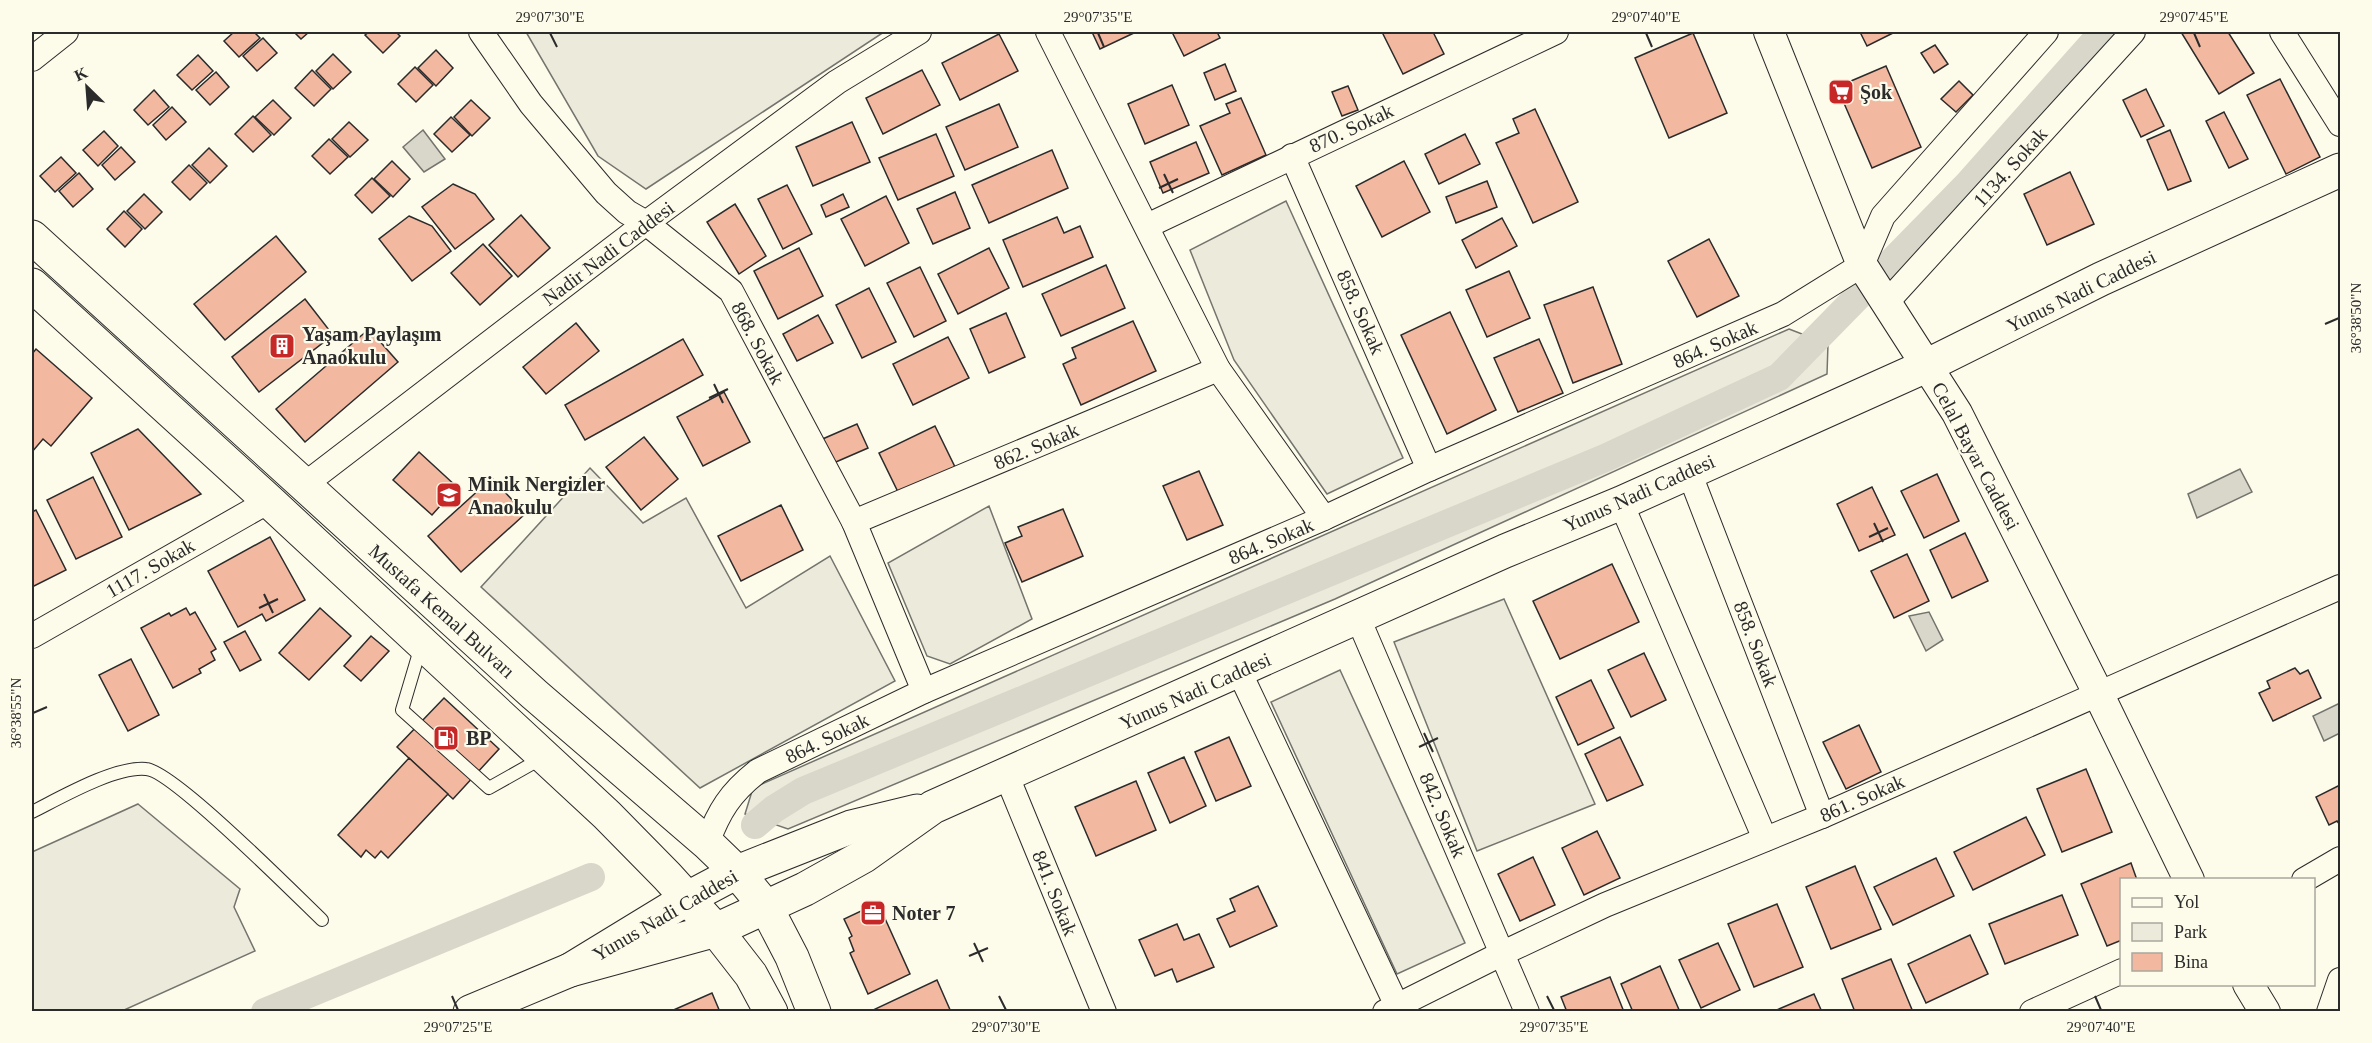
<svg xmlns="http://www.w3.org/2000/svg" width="2372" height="1043" font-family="Georgia,serif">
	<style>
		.green { fill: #ecebdb; stroke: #74746e; stroke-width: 1.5 }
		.parking { fill: #eceadb; stroke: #74746e; stroke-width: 1.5 }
		.water { fill: #d8d7c9; stroke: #74746e; stroke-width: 1.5 }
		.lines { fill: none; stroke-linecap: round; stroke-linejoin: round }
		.canal { stroke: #d8d7c9; stroke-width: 28 }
		.building { fill: #f2b8a0; stroke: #2b2b2b; stroke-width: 1.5 }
		.service-casing { stroke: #2b2b2b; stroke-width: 14 }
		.minor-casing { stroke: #2b2b2b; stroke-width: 26 }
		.tertiary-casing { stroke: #2b2b2b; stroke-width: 32 }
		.secondary-casing { stroke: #2b2b2b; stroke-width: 35 }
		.service { stroke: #fdfbea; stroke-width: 12 }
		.minor { stroke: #fdfbea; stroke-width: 24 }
		.tertiary { stroke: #fdfbea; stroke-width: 30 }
		.secondary { stroke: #fdfbea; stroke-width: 33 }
		.ticks { fill: none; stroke: #2b2b2b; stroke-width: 2 }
		.labels { text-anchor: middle; stroke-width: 4.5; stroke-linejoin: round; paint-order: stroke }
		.poi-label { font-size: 20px; font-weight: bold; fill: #2b2b2b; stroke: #fdfbea; text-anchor: start }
		.street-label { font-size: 20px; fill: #2b2b2b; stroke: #fdfbea }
		.neatline { fill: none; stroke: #2b2b2b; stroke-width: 2 }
		.ticks-label { font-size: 15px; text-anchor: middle; fill: #2b2b2b }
	</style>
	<rect width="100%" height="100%" fill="#fdfbea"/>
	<!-- green -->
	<g class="green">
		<polygon points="526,32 884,32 646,189 598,156"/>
		<polygon points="1286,201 1403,458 1327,494 1234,360 1190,250"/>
		<polygon points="1789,329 1828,344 1827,374 1335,599 788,829 745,814 753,788"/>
		<polygon points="590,468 643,523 686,498 746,608 830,556 895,681 700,788 481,587"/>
		<polygon points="989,506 1032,619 950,664 927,656 888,563"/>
		<polygon points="1504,599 1595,804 1477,851 1394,642"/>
		<polygon points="1340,670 1465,943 1397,974 1271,702"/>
	</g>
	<!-- parking -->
	<polygon class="parking" points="138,804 240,889 234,907 255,951 122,1011 32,1011 32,852"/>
	<!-- water -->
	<g class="water">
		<polygon points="423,130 445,159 424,172 403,147"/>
		<polygon points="2240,469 2252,492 2197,518 2188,494"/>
		<polygon points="1929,612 1943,640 1926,651 1909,616"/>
		<polygon points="2340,703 2340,733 2324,741 2313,716"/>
	</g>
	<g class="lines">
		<!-- canal -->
		<g class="canal">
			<polyline points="755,825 774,809 803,791 1605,458 1779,377 1968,184 2103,32"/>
			<polyline points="265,1012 591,877"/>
		</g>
	</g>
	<!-- building -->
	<g class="building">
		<polygon points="234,32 254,32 260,38 239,57 224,41"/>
		<polygon points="294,32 309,32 301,39"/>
		<polygon points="369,32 396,32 400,36 383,53 365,35"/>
		<polygon points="1092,32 1136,32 1100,49"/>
		<polygon points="1172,32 1217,32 1220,38 1184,56"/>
		<polygon points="1382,32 1433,32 1444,54 1403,74"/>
		<polygon points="1860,32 1895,32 1867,46"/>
		<polygon points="2181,32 2228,32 2254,73 2219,94"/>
		<polygon points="1693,33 1727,113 1669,138 1635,58"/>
		<polygon points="999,34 1018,71 960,100 942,63"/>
		<polygon points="263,38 277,53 257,71 243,56"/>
		<polygon points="1935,45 1948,64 1934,73 1921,53"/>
		<polygon points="436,50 453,68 436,86 418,68"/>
		<polygon points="333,54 351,72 333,89 316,71"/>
		<polygon points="198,55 213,71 192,90 177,75"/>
		<polygon points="1225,64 1236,91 1215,100 1204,73"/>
		<polygon points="1886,66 1921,147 1872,168 1837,87"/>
		<polygon points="415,67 433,85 416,102 398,84"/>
		<polygon points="312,70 331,89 314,106 295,88"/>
		<polygon points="922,70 940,105 883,134 866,98"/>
		<polygon points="216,72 229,87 210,105 196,90"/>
		<polygon points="2280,79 2320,157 2286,174 2247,95"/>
		<polygon points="1959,81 1973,95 1956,112 1941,99"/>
		<polygon points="1172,85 1189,125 1145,144 1128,104"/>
		<polygon points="1348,86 1358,110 1342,116 1332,92"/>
		<polygon points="2146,89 2164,126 2141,137 2123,100"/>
		<polygon points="154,90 169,107 148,125 134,110"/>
		<polygon points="1241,98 1266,155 1222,175 1200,126 1230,113 1226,104"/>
		<polygon points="273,100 291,118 274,135 255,117"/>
		<polygon points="471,100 490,118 472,136 454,117"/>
		<polygon points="999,104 1018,147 965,170 946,127"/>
		<polygon points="172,107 186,122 166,140 153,125"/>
		<polygon points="1535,109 1578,202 1533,223 1496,143 1519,133 1513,119"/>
		<polygon points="2224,112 2248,159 2229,168 2206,121"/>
		<polygon points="253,116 271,135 253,152 235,134"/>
		<polygon points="451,117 470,135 452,152 434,134"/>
		<polygon points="349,122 368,140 350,157 332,139"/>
		<polygon points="852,122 870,162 813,186 796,147"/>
		<polygon points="2170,130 2191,181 2168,190 2147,140"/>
		<polygon points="104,131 118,146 98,166 83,150"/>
		<polygon points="936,134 954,176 898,200 879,158"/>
		<polygon points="1465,134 1480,164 1439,184 1425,154"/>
		<polygon points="329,139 348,157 330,174 312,156"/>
		<polygon points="1196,142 1209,173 1163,193 1150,162"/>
		<polygon points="121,147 135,162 115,180 102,165"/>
		<polygon points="209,148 227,166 210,183 192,165"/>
		<polygon points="1052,150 1068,188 989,223 972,185"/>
		<polygon points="61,157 76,173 55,192 40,176"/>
		<polygon points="392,161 410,179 393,197 374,179"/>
		<polygon points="1404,161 1430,212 1382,237 1356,186"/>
		<polygon points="189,165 207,183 190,200 172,182"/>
		<polygon points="2070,172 2094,224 2047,245 2024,194"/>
		<polygon points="79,173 93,189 73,207 59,191"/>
		<polygon points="372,178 390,196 372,213 355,195"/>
		<polygon points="1487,181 1497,207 1456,223 1446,197"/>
		<polygon points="453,184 475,194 494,219 455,249 422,207"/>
		<polygon points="787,185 812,234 783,249 758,199"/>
		<polygon points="955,192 970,228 933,244 917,209"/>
		<polygon points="144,194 162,212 145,229 127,211"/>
		<polygon points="843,194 849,207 826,217 821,205"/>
		<polygon points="886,196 909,243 865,266 841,219"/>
		<polygon points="735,204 766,256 739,274 707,222"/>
		<polygon points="124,211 142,229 125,247 107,229"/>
		<polygon points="521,215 550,248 518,277 489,245"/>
		<polygon points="409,216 432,226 451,251 412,281 379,239"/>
		<polygon points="1057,217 1064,233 1080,226 1093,257 1023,287 1003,240"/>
		<polygon points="1502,218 1517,246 1476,268 1462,240"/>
		<polygon points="276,236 306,272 225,340 194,304"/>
		<polygon points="1709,239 1739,296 1697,317 1668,261"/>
		<polygon points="483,244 512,276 480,305 451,273"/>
		<polygon points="799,248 823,296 778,319 754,271"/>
		<polygon points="989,248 1009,288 958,314 938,274"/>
		<polygon points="1106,265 1125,308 1061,336 1042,294"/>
		<polygon points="920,267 946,321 914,337 887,283"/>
		<polygon points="1509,271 1530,318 1487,337 1466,290"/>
		<polygon points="1593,287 1622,364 1573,383 1544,305"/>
		<polygon points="869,288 896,342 862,358 836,305"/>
		<polygon points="305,299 333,335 259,392 232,357"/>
		<polygon points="1450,312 1496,410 1447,434 1401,335"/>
		<polygon points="1006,313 1025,357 989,373 970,329"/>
		<polygon points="818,315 833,343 797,361 783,334"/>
		<polygon points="1133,321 1156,371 1081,405 1063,364 1076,358 1072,348"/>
		<polygon points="576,323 599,351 546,394 523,367"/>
		<polygon points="369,329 398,362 305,442 276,409"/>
		<polygon points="948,337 969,378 913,405 893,364"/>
		<polygon points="683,339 703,375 585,440 565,405"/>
		<polygon points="1539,339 1563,393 1518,412 1494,358"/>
		<polygon points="36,349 92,398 51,446 43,439 32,452 32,354"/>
		<polygon points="724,392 750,442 703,466 677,417"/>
		<polygon points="857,424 868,448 829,465 818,441"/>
		<polygon points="935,426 955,467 899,494 879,453"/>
		<polygon points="138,429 201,494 129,530 91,453"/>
		<polygon points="644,437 678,479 641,510 606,467"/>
		<polygon points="419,452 457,487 432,515 393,480"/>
		<polygon points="1199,471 1223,525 1187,540 1163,486"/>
		<polygon points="1937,474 1959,521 1924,538 1901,491"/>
		<polygon points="93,477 122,537 76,559 47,500"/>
		<polygon points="492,478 525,514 461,572 428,536"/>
		<polygon points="1872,487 1895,535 1859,551 1837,504"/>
		<polygon points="781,505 803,550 741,581 718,536"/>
		<polygon points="1063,509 1083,556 1022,582 1005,543 1022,536 1018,527"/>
		<polygon points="36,510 66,570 32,587 32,512"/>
		<polygon points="1965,533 1988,581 1952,598 1930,550"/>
		<polygon points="270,537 305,600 266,621 262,614 238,627 208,571"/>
		<polygon points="1907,554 1929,601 1894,618 1871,571"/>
		<polygon points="1612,564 1639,622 1560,659 1533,601"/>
		<polygon points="186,608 190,615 195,612 216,649 211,652 215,660 199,669 201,673 173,688 141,628 169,613 171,616"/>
		<polygon points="320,608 351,636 309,680 279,653"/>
		<polygon points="245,631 261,660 240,671 224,642"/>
		<polygon points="371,636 389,651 361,681 344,666"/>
		<polygon points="1644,653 1666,700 1631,717 1608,670"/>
		<polygon points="131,659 159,715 128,731 99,675"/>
		<polygon points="2295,668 2300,674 2308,670 2321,698 2273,721 2259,693 2270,688 2267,681"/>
		<polygon points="1591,680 1614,728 1578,745 1556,697"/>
		<polygon points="444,698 499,749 453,799 397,747"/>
		<polygon points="1859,725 1881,772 1846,789 1823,742"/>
		<polygon points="1229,737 1251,786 1216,801 1195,752"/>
		<polygon points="1620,737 1643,785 1607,801 1585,754"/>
		<polygon points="1184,757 1206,806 1170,823 1148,773"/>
		<polygon points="409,758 448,794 388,858 381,851 375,858 366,850 361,857 338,835"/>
		<polygon points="2086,769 2112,832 2062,852 2037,789"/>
		<polygon points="1136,781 1156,830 1096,856 1075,807"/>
		<polygon points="2340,785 2340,825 2337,821 2329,825 2316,797"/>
		<polygon points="2026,817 2045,855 1973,890 1954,852"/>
		<polygon points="1597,831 1620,878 1584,895 1562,848"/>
		<polygon points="1533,857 1555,905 1520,921 1498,874"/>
		<polygon points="1936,858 1954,896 1893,925 1874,887"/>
		<polygon points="2131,863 2137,880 2122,880 2122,940 2107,946 2081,884"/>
		<polygon points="1855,866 1881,929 1831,949 1806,887"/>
		<polygon points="1258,886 1277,926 1230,947 1217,919 1235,911 1230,899"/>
		<polygon points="2062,895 2078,935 2005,964 1989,924"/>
		<polygon points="878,903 910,974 868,994 850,953 854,951 849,938 852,936 844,919"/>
		<polygon points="1777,904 1803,967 1754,987 1728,924"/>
		<polygon points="1177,924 1184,940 1199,934 1214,967 1177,982 1172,969 1155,976 1139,940"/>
		<polygon points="1970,935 1988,974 1926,1003 1908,964"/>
		<polygon points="1718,943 1740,990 1701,1008 1679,960"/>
		<polygon points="1891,959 1913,1012 1855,1012 1842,979"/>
		<polygon points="1660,966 1680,1012 1633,1012 1621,984"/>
		<polygon points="1610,977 1624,1012 1567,1012 1561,997"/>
		<polygon points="937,980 951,1012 874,1012 873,1010"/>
		<polygon points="712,993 720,1012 669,1012"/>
		<polygon points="1814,994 1822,1012 1772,1012"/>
	</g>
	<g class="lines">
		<!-- service casing -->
		<g class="service-casing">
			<g id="service">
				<polyline points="421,646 402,710 489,788 544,757"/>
				<path d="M 32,812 C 60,798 115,766 146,769 C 172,770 296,895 322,920"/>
			</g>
		</g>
		<!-- minor casing -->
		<g class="minor-casing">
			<g id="minor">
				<polyline points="481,32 531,104 606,193 627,212 646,223 731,291 854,522 924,691"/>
				<polyline points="1048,32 1218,369 1324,518"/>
				<polyline points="2282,32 2340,124"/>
				<polyline points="32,59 66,32"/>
				<polyline points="1292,156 1429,469"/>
				<polyline points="1147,226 1556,32"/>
				<polyline points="1887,302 2133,32"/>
				<polyline points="1689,472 1822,816"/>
				<polyline points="304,485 646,223 837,82 919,32"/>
				<polyline points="1621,503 1765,839"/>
				<polyline points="854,522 1218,369"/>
				<polyline points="1358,618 1527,1012"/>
				<polyline points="32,636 269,501"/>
				<polyline points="1239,671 1397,1006"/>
				<polyline points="1006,774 1104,1012"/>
				<path d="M 707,843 C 719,811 730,793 758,771 L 924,691 L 1324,518 L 1429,469 L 1783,314 L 1862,265 L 1883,216 L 2046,32"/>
				<polyline points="2304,880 2340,859"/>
				<polyline points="1385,1012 1503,953 1605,905 1822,816 2340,587"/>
				<polyline points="2032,1012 2122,971"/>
				<polyline points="2329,1012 2340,980"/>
			</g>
		</g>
		<!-- tertiary casing -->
		<g class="tertiary-casing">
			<g id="tertiary">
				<polyline points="1769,32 1862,265 1957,413 2098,693 2189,880"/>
				<polyline points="2248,984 2265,1012"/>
			</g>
		</g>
		<!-- secondary casing -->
		<g class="secondary-casing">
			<g id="secondary">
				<polyline points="32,237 534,694 707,843 737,872 766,907 792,957 814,1012"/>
				<polyline points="32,285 269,501 607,815 667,876 716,930 751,975 771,1012"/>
				<polyline points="570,970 716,930 805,889 864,856 933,807 1505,551 1621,503 1926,366 2101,279 2340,170"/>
				<polyline points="470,1012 570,970 688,898 737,872 851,827 917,811"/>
			</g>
		</g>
		<!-- service -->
		<use href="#service" class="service"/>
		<!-- minor -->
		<use href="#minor" class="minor"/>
		<!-- tertiary -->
		<use href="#tertiary" class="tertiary"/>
		<!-- secondary -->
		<use href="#secondary" class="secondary"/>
	</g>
	<!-- ticks -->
	<path class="ticks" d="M 550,33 L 557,47M 1098,33 L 1104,47M 1646,33 L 1652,47M 2194,33 L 2200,47M 1164,174 L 1173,193M 1159,188 L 1178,179M 2325,324 L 2339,318M 714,384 L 723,403M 709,398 L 728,389M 1874,523 L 1883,542M 1869,537 L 1888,528M 264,594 L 273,613M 259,608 L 278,599M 33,713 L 47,707M 1424,733 L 1433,752M 1419,747 L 1438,738M 974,943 L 983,962M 969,956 L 988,948M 452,996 L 458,1010M 999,996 L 1006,1010M 1547,996 L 1554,1010M 2095,996 L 2101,1010"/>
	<!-- icons -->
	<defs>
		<g id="supermarket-square" transform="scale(1.35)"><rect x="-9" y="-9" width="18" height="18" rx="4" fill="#c62828" stroke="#fdfbea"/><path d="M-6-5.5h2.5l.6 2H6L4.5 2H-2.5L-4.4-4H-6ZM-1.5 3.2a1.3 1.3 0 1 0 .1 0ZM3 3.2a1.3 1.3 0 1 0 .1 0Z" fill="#fff"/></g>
		<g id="building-square" transform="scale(1.35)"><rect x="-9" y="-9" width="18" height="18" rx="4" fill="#c62828" stroke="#fdfbea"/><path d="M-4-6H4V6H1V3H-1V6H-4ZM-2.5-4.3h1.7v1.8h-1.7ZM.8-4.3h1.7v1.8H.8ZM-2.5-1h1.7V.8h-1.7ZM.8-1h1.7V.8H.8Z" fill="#fff"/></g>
		<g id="school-square" transform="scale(1.35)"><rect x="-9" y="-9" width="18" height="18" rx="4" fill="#c62828" stroke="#fdfbea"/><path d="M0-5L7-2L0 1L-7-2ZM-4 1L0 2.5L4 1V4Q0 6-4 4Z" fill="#fff"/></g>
		<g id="fuel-square" transform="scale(1.35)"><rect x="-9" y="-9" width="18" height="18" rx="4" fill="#c62828" stroke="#fdfbea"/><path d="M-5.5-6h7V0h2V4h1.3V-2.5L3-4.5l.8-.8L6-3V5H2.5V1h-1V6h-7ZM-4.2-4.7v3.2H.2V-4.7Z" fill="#fff"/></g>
		<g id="office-square" transform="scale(1.35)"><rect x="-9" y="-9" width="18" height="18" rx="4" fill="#c62828" stroke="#fdfbea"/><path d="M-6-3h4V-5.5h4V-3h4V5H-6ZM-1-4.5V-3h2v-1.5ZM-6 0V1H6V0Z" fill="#fff"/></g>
	</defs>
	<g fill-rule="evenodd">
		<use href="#supermarket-square" x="1841" y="92"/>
		<use href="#building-square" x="282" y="346"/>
		<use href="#school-square" x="449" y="495"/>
		<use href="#fuel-square" x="446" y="738"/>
		<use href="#office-square" x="873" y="913"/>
	</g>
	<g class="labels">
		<!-- poi labels -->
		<g class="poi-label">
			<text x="1860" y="99">Şok</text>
			<text x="302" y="341">Yaşam Paylaşım<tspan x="302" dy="23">Anaokulu</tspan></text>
			<text x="468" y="491">Minik Nergizler<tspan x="468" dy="23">Anaokulu</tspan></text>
			<text x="466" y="745">BP</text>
			<text x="892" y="920">Noter 7</text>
		</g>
		<!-- street labels -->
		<g class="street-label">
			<text transform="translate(1351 128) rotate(-25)" y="7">870. Sokak</text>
			<text transform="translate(2010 167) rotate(-48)" y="7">1134. Sokak</text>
			<text transform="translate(608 253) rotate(-37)" y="7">Nadir Nadi Caddesi</text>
			<text transform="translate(2081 291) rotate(-26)" y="7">Yunus Nadi Caddesi</text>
			<text transform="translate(1361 312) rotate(66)" y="7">858. Sokak</text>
			<text transform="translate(758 343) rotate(62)" y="7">868. Sokak</text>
			<text transform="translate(1715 344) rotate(-24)" y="7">864. Sokak</text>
			<text transform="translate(1036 446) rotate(-23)" y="7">862. Sokak</text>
			<text transform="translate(1976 456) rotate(62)" y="7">Celal Bayar Caddesi</text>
			<text transform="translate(1639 493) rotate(-24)" y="7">Yunus Nadi Caddesi</text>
			<text transform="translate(1271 541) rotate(-23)" y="7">864. Sokak</text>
			<text transform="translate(150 568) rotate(-30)" y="7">1117. Sokak</text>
			<text transform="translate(442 611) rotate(42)" y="7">Mustafa Kemal Bulvarı</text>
			<text transform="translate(1756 644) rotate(69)" y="7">858. Sokak</text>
			<text transform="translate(1195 691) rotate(-24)" y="7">Yunus Nadi Caddesi</text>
			<text transform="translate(827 738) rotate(-26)" y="7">864. Sokak</text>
			<text transform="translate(1862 798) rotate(-24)" y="7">861. Sokak</text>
			<text transform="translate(1443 815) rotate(67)" y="7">842. Sokak</text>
			<text transform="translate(1055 893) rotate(68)" y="7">841. Sokak</text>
			<text transform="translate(665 915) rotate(-30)" y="7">Yunus Nadi Caddesi</text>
		</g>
	</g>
	<!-- border -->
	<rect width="2372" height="1043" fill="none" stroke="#fdfbea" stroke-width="66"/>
	<!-- legend -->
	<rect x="2120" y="878" width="195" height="108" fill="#fdfbea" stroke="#a9a89e" stroke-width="1.5"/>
	<rect x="2132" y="898" width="30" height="9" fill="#fdfbea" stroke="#a9a89e" stroke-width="1.5"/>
	<text x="2174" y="908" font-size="18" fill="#2b2b2b">Yol</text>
	<rect x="2132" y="923" width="30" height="18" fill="#ecebdb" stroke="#a9a89e" stroke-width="1.5"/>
	<text x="2174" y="938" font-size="18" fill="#2b2b2b">Park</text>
	<rect x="2132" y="953" width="30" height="18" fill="#f2b8a0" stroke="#a9a89e" stroke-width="1.5"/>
	<text x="2174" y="968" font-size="18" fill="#2b2b2b">Bina</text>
	<!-- north arrow -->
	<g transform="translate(87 87) rotate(335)" stroke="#fdfbea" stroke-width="4.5" paint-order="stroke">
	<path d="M0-4.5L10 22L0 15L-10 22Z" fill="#2b2b2b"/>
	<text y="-9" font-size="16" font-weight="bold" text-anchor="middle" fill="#2b2b2b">K</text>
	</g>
	<rect x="33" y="33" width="2306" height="977" class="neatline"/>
	<g class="ticks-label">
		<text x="550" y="22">29°07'30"E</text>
		<text x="1098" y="22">29°07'35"E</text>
		<text x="1646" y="22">29°07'40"E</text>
		<text x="2194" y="22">29°07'45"E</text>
		<text transform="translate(2356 318) rotate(-90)" y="5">36°38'50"N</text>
		<text transform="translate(16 713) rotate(-90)" y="5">36°38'55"N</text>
		<text x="458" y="1032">29°07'25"E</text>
		<text x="1006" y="1032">29°07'30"E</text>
		<text x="1554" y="1032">29°07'35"E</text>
		<text x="2101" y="1032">29°07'40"E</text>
	</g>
</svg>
